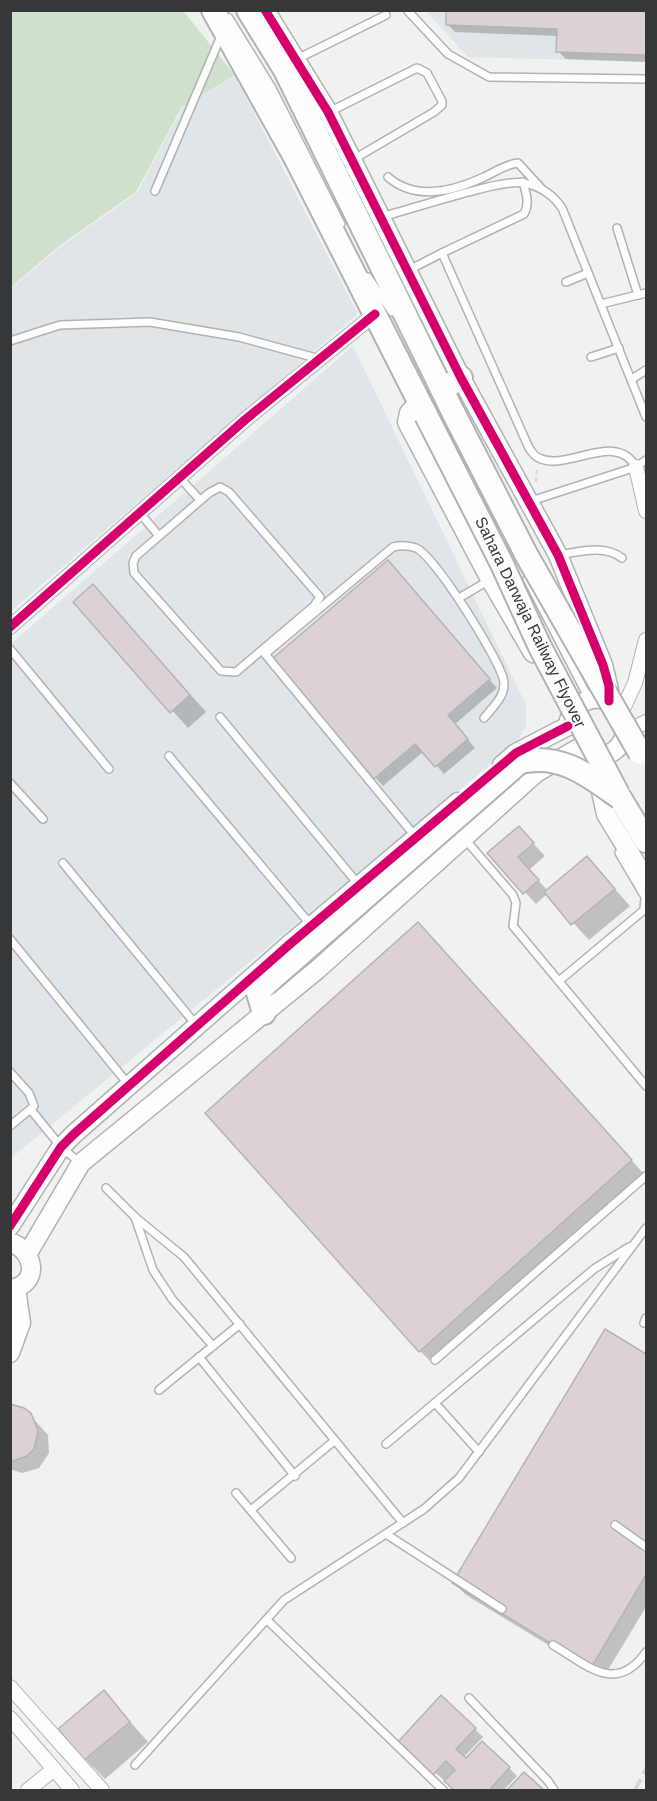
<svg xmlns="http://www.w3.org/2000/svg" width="657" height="1801" font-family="Arial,sans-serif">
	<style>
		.built { fill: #dfe5e8 }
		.green { fill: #cfe0cd }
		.shadow { fill: #0003 }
		.building { fill: #ddd1d8; stroke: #b4b4b4; stroke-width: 1.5 }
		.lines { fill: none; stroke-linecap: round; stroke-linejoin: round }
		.service-casing { stroke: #b1b2b3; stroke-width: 10 }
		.minor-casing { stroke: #b1b2b3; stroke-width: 16 }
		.tertiary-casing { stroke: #b1b2b3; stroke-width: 21 }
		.trunk-casing { stroke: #b1b2b3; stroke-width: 26 }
		.path { stroke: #d6d6d6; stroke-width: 2; stroke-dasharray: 4.5 3; stroke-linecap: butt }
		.service { stroke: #fdfdfd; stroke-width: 7 }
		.minor { stroke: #fdfdfd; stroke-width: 14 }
		.tertiary { stroke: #fdfdfd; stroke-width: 18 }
		.trunk { stroke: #fdfdfd; stroke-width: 22 }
		.rail { stroke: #d5d6d6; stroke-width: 4; stroke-dasharray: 12 6; stroke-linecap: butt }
		.trunk-bridge-casing { stroke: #b1b2b3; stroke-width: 26; stroke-linecap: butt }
		.trunk-bridge { stroke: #fdfdfd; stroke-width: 22 }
		.cycleway-casing { stroke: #fdfeff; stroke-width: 13 }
		.cycleway { stroke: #d6006c; stroke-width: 9 }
		.labels { text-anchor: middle; stroke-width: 4.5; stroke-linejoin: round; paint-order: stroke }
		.street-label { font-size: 16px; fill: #363738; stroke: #fdfeff }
	</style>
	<rect width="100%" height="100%" fill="#f0f1f1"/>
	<!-- built -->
	<g class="built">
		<polygon points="426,11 646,11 646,62 468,57"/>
		<polygon points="235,76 358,314 11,611 11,288 60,247 137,193 182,108"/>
		<polygon points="353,346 526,705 526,727 515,744 11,1158 11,644"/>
	</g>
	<!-- green -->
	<polygon class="green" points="11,11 183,11 235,75 181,108 136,192 59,246 11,287"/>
	<!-- shadow -->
	<g class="shadow">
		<polygon points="448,10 646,10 646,62 566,59 558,51 558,36 455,32 447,24"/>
		<polygon points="396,570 497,688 455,724 475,748 444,774 424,751 383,786 375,777"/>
		<polygon points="93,586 206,712 188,728 75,602"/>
		<polygon points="530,840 545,856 529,870 548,891 587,858 630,906 589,940 547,894 536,904 489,853"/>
		<polygon points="430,936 643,1173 432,1363 420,1351"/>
		<polygon points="606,1331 646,1356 646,1607 603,1678 466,1595 454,1583"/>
		<polygon points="10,1407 30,1415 48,1435 49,1453 39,1468 22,1473 10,1469"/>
		<polygon points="104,1692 148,1742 105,1779 85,1759"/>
		<polygon points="475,1729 483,1737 463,1758 509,1768 517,1776 504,1790 456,1790 408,1750"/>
	</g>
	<!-- building -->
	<g class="building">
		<polygon points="446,10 646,10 646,55 556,52 557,29 446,25"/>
		<polygon points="388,560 490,679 448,715 468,739 435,767 415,744 374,779 272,659"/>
		<polygon points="93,584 190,695 170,713 73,602"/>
		<polygon points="519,826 534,843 518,857 539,880 523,894 487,853"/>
		<polygon points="587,856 615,889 571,925 544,892"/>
		<polygon points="418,922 632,1160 419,1352 205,1113"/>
		<polygon points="605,1329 646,1354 646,1575 591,1668 452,1583"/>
		<polygon points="10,1404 24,1408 31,1413 38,1431 34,1449 27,1456 10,1462"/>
		<polygon points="104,1690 130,1722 84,1760 58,1729"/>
		<polygon points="441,1695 476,1728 456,1749 466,1758 482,1741 510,1767 491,1788 493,1790 454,1790 444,1781 455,1770 446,1761 433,1775 398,1742"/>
		<polygon points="524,1772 544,1790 507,1790"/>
	</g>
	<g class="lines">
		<!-- service casing -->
		<g class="service-casing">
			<g id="service">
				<polyline points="407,10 448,54 489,77 646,79"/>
				<polyline points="229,18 272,88 341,224"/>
				<polyline points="297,59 386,15"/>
				<polyline points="329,112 417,68 427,73 442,101 442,105 434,112 354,159"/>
				<path d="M 388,177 C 415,201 454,191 484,177 C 495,172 506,164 518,163 L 541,188"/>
				<polyline points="155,191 221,36"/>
				<path d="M 381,217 C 409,210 503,178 524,183 C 540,186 553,195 562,208 L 646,417"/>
				<polyline points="617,228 638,295"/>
				<path d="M 442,253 L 524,214 C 530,203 526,193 523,182"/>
				<path d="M 409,270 L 442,253 L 529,448 C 531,451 535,457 539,458 C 567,472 616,430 636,467"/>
				<polyline points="368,277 392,312"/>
				<polyline points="566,282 588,273"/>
				<polyline points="601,304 646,293"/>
				<polyline points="10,341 60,325 150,322 239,337 320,359"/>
				<polyline points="591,357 619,348"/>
				<polyline points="632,379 646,370"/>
				<polyline points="180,478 200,500"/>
				<polygon points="220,487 229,492 320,597 314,606 236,672 221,671 134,573 133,563 136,556 209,493"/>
				<polyline points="531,501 636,467 646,460"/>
				<polyline points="140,513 159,536"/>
				<path d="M 558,555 C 579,552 604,544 622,558"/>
				<polyline points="527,579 589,699"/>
				<polyline points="459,598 488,581"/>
				<polyline points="10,649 109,769"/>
				<polyline points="220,717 358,884"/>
				<polyline points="169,756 310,924"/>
				<polyline points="10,783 43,819"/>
				<path d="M 415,836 L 265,654 L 393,547 C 401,545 408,545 416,548 C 435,556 497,656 503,678 C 508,694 493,707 484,718"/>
				<polyline points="464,838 513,895 516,903 513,926 646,1086"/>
				<polyline points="63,863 197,1026"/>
				<polyline points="10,939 128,1084"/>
				<polyline points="559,981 644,910 645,897 619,853"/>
				<polyline points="10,1072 29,1093 34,1106 10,1126"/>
				<polyline points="32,1111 61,1147 79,1162"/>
				<polyline points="106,1188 135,1217 184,1257 403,1523"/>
				<polyline points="135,1217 153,1270 172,1299 213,1346"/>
				<polyline points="644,1323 646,1318"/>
				<polyline points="199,1357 295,1476"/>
				<polyline points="435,1360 646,1176"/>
				<polyline points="159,1390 240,1324"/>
				<polyline points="435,1403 479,1452"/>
				<polyline points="386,1444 594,1269 629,1247"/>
				<polyline points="236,1493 291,1558"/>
				<polyline points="251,1510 334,1441"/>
				<polyline points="615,1525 646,1547"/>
				<polyline points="386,1534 502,1609"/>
				<polyline points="267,1620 443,1790"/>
				<path d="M 553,1645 C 587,1665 616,1695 646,1652"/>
				<polyline points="469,1698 548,1781 554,1790"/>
				<polyline points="135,1765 284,1600 424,1509 459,1478 646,1228"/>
			</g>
		</g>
		<!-- minor casing -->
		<g class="minor-casing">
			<g id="minor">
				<polyline points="636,467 646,511"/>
				<polyline points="10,627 246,419 375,314"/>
				<polyline points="622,711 635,683 646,640"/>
				<polyline points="630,730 646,722"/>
				<polyline points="10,1687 102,1790"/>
				<polyline points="10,1718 72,1790"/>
				<polyline points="28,1790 54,1769"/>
			</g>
		</g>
		<!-- tertiary casing -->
		<g class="tertiary-casing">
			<g id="tertiary">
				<polyline points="265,10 328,112 461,378 558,555 603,665 609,690"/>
				<polyline points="419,401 409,413 407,422 490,579 533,653"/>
				<path d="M 569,720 C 576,699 598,693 616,705"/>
				<path d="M 587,755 C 608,761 624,748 627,727"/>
				<polyline points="502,765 516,753 568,726"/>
				<polyline points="598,777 606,814 646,880"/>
				<polyline points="10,1226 61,1147 74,1134 290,944 458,802"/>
				<path d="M 10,1242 C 36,1251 40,1285 10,1289"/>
				<polyline points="28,1253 81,1163 318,969 536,773 577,749"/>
				<polyline points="10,1353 21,1323 16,1288"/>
			</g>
		</g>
		<!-- trunk casing -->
		<g class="trunk-casing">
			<g id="trunk">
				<polyline points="213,10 296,159 426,415"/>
				<polyline points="248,10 285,70 454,414"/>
				<polyline points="442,389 461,378"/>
				<polyline points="620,798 646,841"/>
				<polyline points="264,1013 258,993 266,984"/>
			</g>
		</g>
		<!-- path -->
		<polyline class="path" points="536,482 537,467"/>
		<!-- service -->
		<use href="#service" class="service"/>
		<!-- minor -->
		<use href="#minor" class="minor"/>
		<!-- tertiary -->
		<use href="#tertiary" class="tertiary"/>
		<!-- trunk -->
		<use href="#trunk" class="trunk"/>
		<!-- rail -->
		<polyline class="rail" points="635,1790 646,1769"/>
		<!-- trunk-bridge casing -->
		<g class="trunk-bridge-casing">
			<g id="trunk-bridge">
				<polyline points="454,414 527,556 640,753"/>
				<polyline points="426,415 501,562 540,647 618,794"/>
				<path d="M 266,984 L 520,762 C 561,753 588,775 620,798"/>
			</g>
		</g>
		<!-- trunk-bridge -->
		<use href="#trunk-bridge" class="trunk-bridge"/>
		<!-- cycleway casing -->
		<g class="cycleway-casing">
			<g id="cycleway">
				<polyline points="265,10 328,112 461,378 558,555 603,665 609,686 609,701"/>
				<polyline points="10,627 246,419 375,314"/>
				<polyline points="10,1226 61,1147 74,1134 290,944 516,753 568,726"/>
			</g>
		</g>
		<!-- cycleway -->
		<use href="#cycleway" class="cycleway"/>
	</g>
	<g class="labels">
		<!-- street labels -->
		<g class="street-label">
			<text transform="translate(531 622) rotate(64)" y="6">Sahara Darwaja Railway Flyover</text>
		</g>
	</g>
	<!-- border -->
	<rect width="657" height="1801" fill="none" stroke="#363738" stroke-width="24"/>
</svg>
